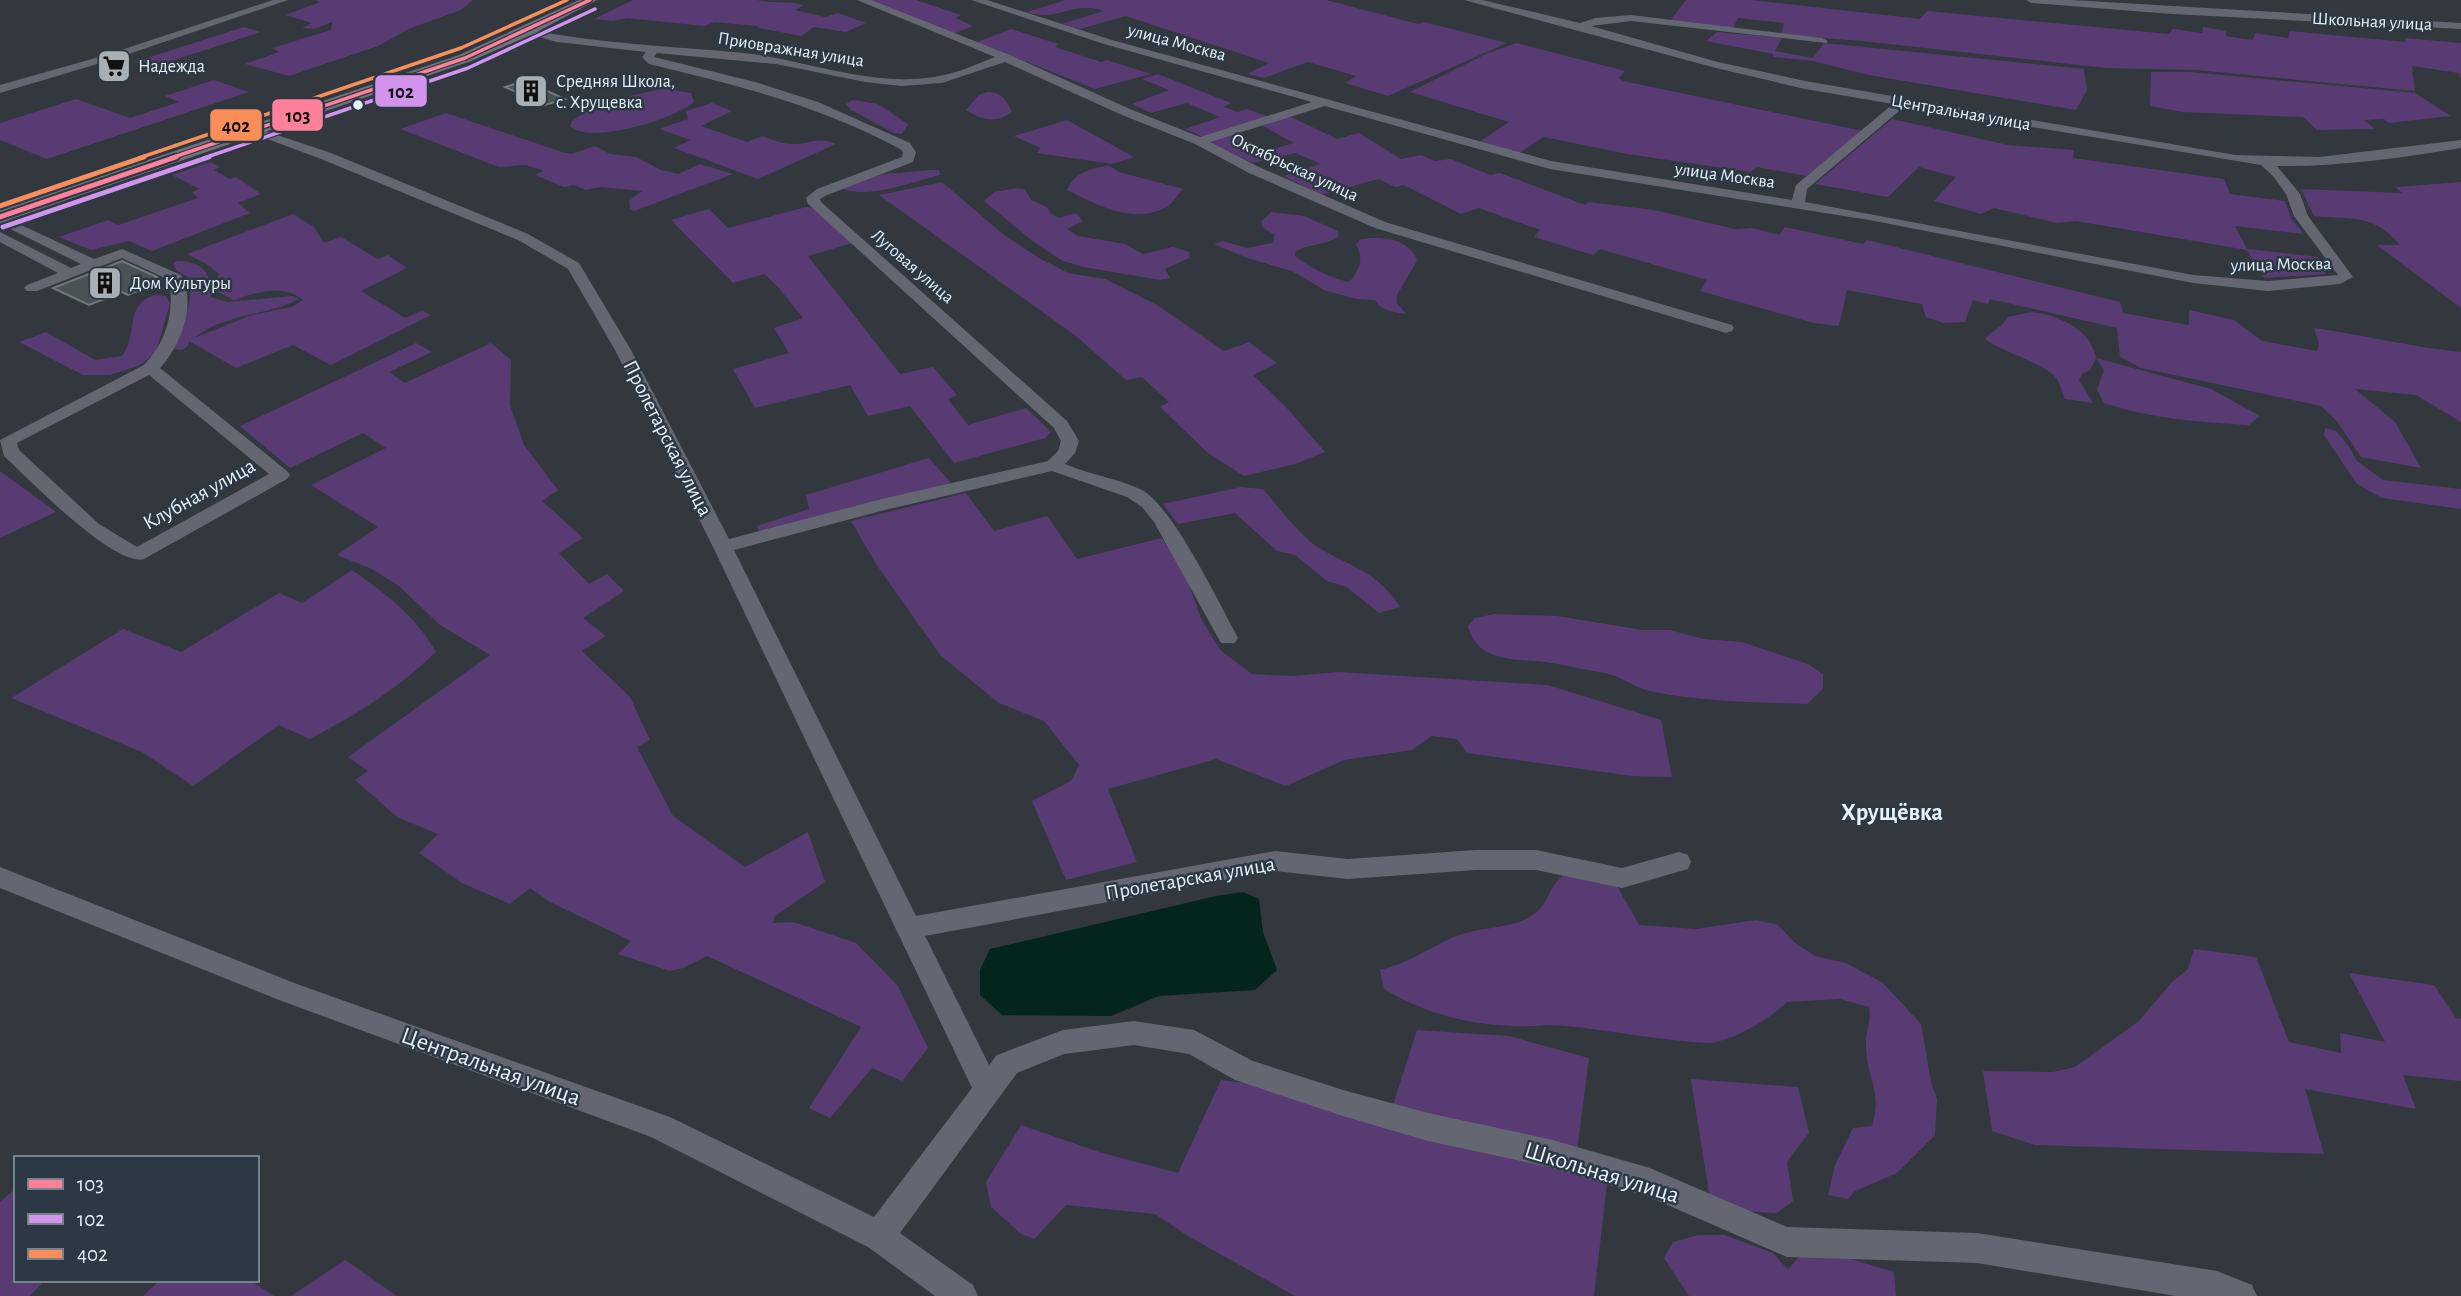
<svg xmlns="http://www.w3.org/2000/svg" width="2461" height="1296" font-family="'Alegreya Sans',sans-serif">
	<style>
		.green { fill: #583b73 }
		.water { fill: #04241e }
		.building { fill: #4b5256; stroke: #71787c; stroke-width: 2 }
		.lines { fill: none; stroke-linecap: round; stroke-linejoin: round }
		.street { fill: #646771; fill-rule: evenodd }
		.secondary { fill: #6e727e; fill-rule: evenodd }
		.bus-1-far1-casing { stroke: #2c3944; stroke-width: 6 }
		.bus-1-casing { stroke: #2c3944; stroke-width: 9 }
		.bus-2-far1-casing { stroke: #2c3944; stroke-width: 6 }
		.bus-2-casing { stroke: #2c3944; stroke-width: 9 }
		.bus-3-far1-casing { stroke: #2c3944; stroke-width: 6 }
		.bus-3-casing { stroke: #2c3944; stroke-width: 9 }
		.bus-1-far1 { stroke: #ff8098; stroke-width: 3.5 }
		.bus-1 { stroke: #ff8098; stroke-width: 5 }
		.bus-2-far1 { stroke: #d193ec; stroke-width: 3.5 }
		.bus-2 { stroke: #d193ec; stroke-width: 5 }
		.bus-3-far1 { stroke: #fa8e5a; stroke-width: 3.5 }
		.bus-3 { stroke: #fa8e5a; stroke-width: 5 }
		.bus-dot { fill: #e8f1f7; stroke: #2c3944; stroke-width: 2.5 }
		.labels { text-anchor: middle; stroke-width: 5; stroke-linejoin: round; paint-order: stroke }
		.far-street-label { font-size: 18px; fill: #e8f1f7; stroke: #2c3944 }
		.far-poi-label { font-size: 18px; fill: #e8f1f7; stroke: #2c3944; text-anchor: start }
		.street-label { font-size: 21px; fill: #e8f1f7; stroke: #2c3944 }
		.quarter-label { font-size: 24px; font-weight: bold; fill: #e8f1f7; stroke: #2c3944 }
		.near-street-label { font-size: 24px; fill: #e8f1f7; stroke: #2c3944 }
		.line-badge { stroke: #2c3944; stroke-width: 2.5 }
		.pale-badge-label { font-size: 19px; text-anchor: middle; font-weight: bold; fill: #111 }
	</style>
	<rect width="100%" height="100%" fill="#32383e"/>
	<!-- green -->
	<g class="green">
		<polygon points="315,0 473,0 461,10 411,28 378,46 289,76 245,64 279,52 272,48 331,30 332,22 314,29 302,28 312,23 285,15 320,2"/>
		<path d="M 633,0 L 757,0 C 775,4 785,0 804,5 L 795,10 L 825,17 L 838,13 L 866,23 L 846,32 L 814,27 L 801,36 L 759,28 L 757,26 L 714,22 L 704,26 L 627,18 L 613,21 L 594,19 Z"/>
		<polygon points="870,0 916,0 961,15 956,18 973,26 953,34"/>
		<path d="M 1065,0 L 1326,0 L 1418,24 L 1424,22 L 1507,43 L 1388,96 L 1345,83 L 1356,76 L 1308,62 L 1264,78 L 1247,74 L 1269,63 L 1126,16 L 1080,29 L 1062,24 L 1104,11 C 1072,0 1057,23 1027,12 Z"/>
		<polygon points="1686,0 1751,0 1920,19 1927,11 2169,34 2173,29 2202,33 2203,27 2226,31 2226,36 2253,40 2255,33 2288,38 2290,31 2406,42 2405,38 2461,43 2461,79 2459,73 2412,66 2415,91 2196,70 2106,68 1862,41 1781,35 1784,23 1738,18 1732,30 1670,21"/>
		<polygon points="244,27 261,32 159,65 134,62"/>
		<polygon points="1011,29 1058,44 1055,47 1101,62 1107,60 1151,74 1095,89 977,42"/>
		<polygon points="1717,32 1782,38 1775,51 1813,58 1824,43 2084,69 2087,90 2076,110 1869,75 1813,61 1773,57 1773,54 1706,41"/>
		<polygon points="1516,43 1625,71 1619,78 1623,81 1863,131 1806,176 1757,167 1751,172 1627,154 1544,137 1519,153 1479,142 1509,122 1410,92 1486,54"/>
		<polygon points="2151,72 2190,72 2415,93 2451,116 2389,123 2384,119 2364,120 2375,129 2317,130 2303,117 2183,112 2150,106"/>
		<polygon points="1158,74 1231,103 1223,107 1238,112 1247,109 1270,117 1203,137 1185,129 1220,117 1187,103 1151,113 1132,104 1169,90 1142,79"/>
		<polygon points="214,80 249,92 47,159 0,140 0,123 76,99 130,118 179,102 165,96"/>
		<path d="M 666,89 L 691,93 L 694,102 C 677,118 589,146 570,126 L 572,121 C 590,106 642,91 666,89 Z"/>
		<path d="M 987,92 C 1002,92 1006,100 1012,112 C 995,124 982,120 966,110 L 979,95 Z"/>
		<polygon points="853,100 878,104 908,124 902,134 894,133 851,110 846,104"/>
		<path d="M 712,103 L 732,111 L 701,126 L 747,142 L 762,136 C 773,140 784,145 796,144 C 814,143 817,136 836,144 L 758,179 L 674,148 L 691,140 L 659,129 L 688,119 L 686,111 Z"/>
		<polygon points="446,113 562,152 571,154 595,146 610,154 636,157 661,170 678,174 700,164 733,174 634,211 630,208 629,201 642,191 600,187 586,190 574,185 564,187 535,175 543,171 526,165 499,167 400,129"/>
		<path d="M 1289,116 L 1337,139 L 1359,133 L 1401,159 L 1421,155 L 1435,161 L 1451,159 L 1490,175 L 1500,173 L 1585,205 L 1589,202 L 1654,210 L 1735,229 L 1752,228 L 1779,235 L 1785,227 L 1863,244 L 1867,240 L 2120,302 L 2123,313 L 2189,325 L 2189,310 L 2234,320 L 2262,341 L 2317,351 L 2319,344 L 2314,328 C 2363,335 2411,347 2461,352 L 2461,422 L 2416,395 L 2355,389 L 2395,422 L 2421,468 L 2361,457 L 2336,420 L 2321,406 L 2141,368 L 2120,357 L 2117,328 L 1990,299 L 1988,304 L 1973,300 L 1965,322 L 1944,323 L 1926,317 L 1922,304 L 1847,290 L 1839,326 L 1814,323 L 1700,291 L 1707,280 L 1600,249 L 1593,255 L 1534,237 L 1540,230 L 1479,208 L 1461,214 L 1404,185 L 1396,187 L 1378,179 L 1321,195 L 1284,176 L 1321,164 L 1295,153 L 1253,163 L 1208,142 L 1234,133 L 1268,150 L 1294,143 L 1261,125 Z"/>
		<polygon points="1892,119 2008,145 2074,150 2073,158 2224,179 2230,194 2285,201 2291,218 2304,234 2235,226 2247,249 2318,257 2326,274 2264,278 2247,250 2076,221 2057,223 1994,208 1981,214 1934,201 1956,177 1919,167 1888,197 1815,184"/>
		<polygon points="1067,120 1134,157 1112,164 1037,153 1040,148 1014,136"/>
		<polygon points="210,162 220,167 214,170 230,179 236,177 261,194 238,203 250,213 152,251 129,241 91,250 59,237 108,220 118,225 198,198 192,192 200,189 172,175"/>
		<path d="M 1110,166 L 1119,172 L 1183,189 C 1178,194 1173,202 1168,206 C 1135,226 1097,205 1067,190 C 1074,173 1092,167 1110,166 Z"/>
		<path d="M 932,170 L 939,170 L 940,175 C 912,182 868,200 840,188 L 883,174 Z"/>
		<polygon points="942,182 1004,235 1039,258 1068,273 1105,279 1157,305 1224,351 1249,342 1277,363 1253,375 1286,407 1325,452 1295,464 1244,476 1208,453 1160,407 1169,402 1142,377 1126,380 1076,336 879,195"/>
		<path d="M 2461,182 L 2461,308 L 2377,245 L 2400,245 C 2373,213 2353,220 2314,216 L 2301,189 L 2402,193 L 2396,187 Z"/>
		<polygon points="1016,188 1025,189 1031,200 1047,207 1051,214 1059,218 1076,213 1083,221 1067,229 1078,236 1125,244 1143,254 1173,247 1190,252 1189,258 1165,269 1170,278 1160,280 1084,267 1063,261 1035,243 984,201 995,192"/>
		<polygon points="806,207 814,208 852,243 808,256 900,374 933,367 957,395 948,399 968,425 1026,408 1051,432 1045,438 954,463 910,406 868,416 850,385 755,408 733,369 789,353 774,328 803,318 778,287 764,274 733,283 671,220 709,209 728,228"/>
		<path d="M 1271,212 L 1304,216 L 1338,231 L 1339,236 C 1326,246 1310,243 1296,251 L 1295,256 C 1312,269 1329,277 1349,282 C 1360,270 1364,259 1356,244 L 1361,239 C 1381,236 1410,238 1417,261 L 1397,295 L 1397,303 L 1406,314 C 1395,312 1381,311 1375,300 L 1356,299 L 1324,290 L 1292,271 L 1247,258 L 1214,244 L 1223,241 L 1247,248 L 1272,243 L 1275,235 L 1263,228 L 1261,222 Z"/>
		<path d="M 293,214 L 314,227 L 324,243 L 341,237 L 378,259 L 388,255 L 407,268 L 361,291 L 405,318 L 422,311 L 431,315 L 331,365 L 293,345 L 236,368 L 189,341 L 188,346 L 182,350 L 174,349 C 181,324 196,304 188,277 L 177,271 L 173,264 L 176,261 C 202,261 212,272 211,297 L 227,302 L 292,296 L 299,299 C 267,316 223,314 194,338 L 252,315 L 292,307 L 303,300 C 284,284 256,292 234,300 L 214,290 L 219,274 L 208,265 L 187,254 Z"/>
		<path d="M 155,295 L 166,296 L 170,304 L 155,354 L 138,366 L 110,375 L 83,375 L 19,342 L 46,332 L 95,360 L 122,356 C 139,334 123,305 155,295 Z"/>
		<path d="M 2031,312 C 2058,315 2091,329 2096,358 L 2211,389 L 2260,416 L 2249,425 C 2199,422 2152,419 2104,403 L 2097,390 L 2104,370 L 2096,358 L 2090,370 L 2082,374 L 2079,380 L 2093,403 L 2065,399 C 2062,392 2060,383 2056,378 C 2048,365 2002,352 1985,339 C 1992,330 2002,328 2008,317 Z"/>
		<polygon points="416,343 432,352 389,372 405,383 491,343 511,360 510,405 524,445 558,490 542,501 583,538 559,553 589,584 607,574 624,591 583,618 606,636 582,651 630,697 650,740 637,747 673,816 745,867 808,832 825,882 775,916 773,923 793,922 856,943 898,986 928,1048 902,1081 872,1068 830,1118 809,1108 861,1027 707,956 683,968 670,971 618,954 631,941 550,902 530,888 510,904 462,883 419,853 438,834 397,817 355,780 368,771 348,757 490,655 440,625 399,586 372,569 337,555 378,527 311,485 386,448 363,433 290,468 240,426"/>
		<polygon points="2325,428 2336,431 2348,445 2357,461 2383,480 2461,489 2461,509 2382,498 2357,484 2324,435"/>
		<polygon points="929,458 951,483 760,532 757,526 809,509 806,495"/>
		<polygon points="0,471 56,512 0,538"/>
		<path d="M 1241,487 L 1263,489 C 1278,506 1300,536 1319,548 C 1353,568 1377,571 1400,607 L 1379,613 L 1347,587 L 1327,581 L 1295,555 L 1277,551 L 1235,513 L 1178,524 L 1163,504 Z"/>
		<polygon points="966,493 994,531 1047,516 1077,559 1162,538 1185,574 1201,618 1220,650 1252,674 1292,676 1339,672 1548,685 1661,720 1672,777 1632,776 1467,753 1457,739 1432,736 1412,750 1344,760 1286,786 1216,759 1108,789 1137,862 1066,880 1032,801 1071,781 1079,765 1044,721 999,703 941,656 876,564 851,521"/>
		<path d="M 352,570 C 385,593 416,616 436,652 C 396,690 359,713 310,739 L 279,725 L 193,786 L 142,752 L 11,698 L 123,629 L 181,652 L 279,593 L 302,603 Z"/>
		<path d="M 1494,614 L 1557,616 L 1643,630 L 1670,630 L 1703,639 L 1742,642 L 1808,664 L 1823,674 L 1823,689 L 1807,704 C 1756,702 1704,702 1654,692 C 1636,689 1622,676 1604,673 C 1587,670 1569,666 1552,663 C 1521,658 1477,665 1468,626 L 1475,618 Z"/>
		<path d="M 1566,874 L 1617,886 L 1639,925 L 1696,929 L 1756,920 L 1778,925 L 1794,942 L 1815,956 L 1846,963 L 1883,983 L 1921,1024 L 1931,1082 L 1937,1099 L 1935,1135 L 1897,1173 L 1855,1191 L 1848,1199 L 1828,1195 L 1835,1165 L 1853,1128 L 1872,1126 C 1883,1090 1866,1078 1866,1045 C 1865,1032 1872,1021 1869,1007 L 1840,999 L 1787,1002 C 1768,1020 1738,1038 1711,1043 C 1663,1041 1615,1031 1566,1026 C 1549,1024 1530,1027 1512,1026 C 1465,1024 1424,1013 1384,989 L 1380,970 C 1409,963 1427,949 1454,937 C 1478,926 1510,930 1533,915 C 1550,903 1549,883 1566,874 Z"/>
		<polygon points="2194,949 2256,957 2289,1042 2341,1053 2340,1033 2385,1042 2349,973 2434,985 2456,1018 2461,1019 2461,1081 2403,1075 2416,1109 2305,1089 2324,1154 2035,1145 1992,1131 1983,1071 2053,1072 2075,1067 2139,1021 2172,982 2188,969"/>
		<polygon points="1417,1030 1509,1036 1589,1058 1577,1151 1393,1105"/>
		<polygon points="1691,1079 1798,1087 1809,1133 1787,1162 1793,1201 1777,1213 1739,1211 1709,1194"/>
		<polygon points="1221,1080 1267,1086 1607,1184 1594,1296 1295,1296 1188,1236 1155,1214 1066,1205 1034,1239 1021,1234 991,1207 986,1182 1021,1125 1099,1152 1178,1173"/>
		<polygon points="16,1188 16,1280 45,1280 30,1296 0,1296 0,1202"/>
		<polygon points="1698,1235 1725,1235 1773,1253 1788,1270 1801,1254 1847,1258 1894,1272 1896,1296 1689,1296 1664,1258 1673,1242"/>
		<polygon points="345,1260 397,1296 291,1296"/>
		<polygon points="160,1280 250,1280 274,1296 143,1296"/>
	</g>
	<!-- water -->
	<polygon class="water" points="1243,892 1259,899 1263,932 1277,970 1255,990 1159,996 1111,1016 1002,1015 980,995 980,970 990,949 1216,896"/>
	<!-- building -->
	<g class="building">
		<polygon points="525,81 565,99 545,105 505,87"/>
		<polygon points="122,261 157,277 147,281 154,284 128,295 122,292 89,305 53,288"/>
	</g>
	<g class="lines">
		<!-- street -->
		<g class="street">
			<polygon points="273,0 288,0 114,59 0,93 0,85 106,55"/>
			<path d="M 857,0 L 871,0 L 1010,55 L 1130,109 L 1200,137 L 1312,102 L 1104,44 L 971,0 L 987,0 L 1112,40 L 1551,161 L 1792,200 L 1796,185 L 1893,104 L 1805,89 L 1716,68 L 1464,0 L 1482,0 L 1580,23 L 1595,18 L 1631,15 L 1822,38 L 1828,41 L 1826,43 L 1631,21 L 1591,26 L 1718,62 L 1805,81 L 2235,155 L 2320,157 L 2461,140 L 2461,148 C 2400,158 2339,167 2277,166 L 2300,194 L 2308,216 L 2353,277 L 2340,284 L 2268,291 L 2193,283 L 1869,220 L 1550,169 L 1325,106 L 1210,142 L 1259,167 L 1385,222 L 1732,325 L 1734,328 L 1732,331 L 1726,333 L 1375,228 L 1249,173 L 1195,144 L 1122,115 L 1005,62 L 942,83 L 901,86 L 865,82 L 776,64 L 657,53 L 654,57 L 755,82 L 818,102 L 910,143 L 916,152 L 913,162 L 827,195 L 820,199 L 821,202 L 1067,421 L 1079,441 L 1075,453 L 1065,464 C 1090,475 1118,478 1142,490 C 1173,507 1219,603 1238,638 L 1235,643 L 1221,643 L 1154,522 L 1142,507 L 1127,497 L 1052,471 L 885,510 L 734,550 L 916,916 L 1275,851 L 1348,859 L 1476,850 L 1536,850 L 1622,868 L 1679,852 L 1688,855 L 1691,862 L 1688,869 L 1622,888 L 1536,870 L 1476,870 L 1348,879 L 1275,871 L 925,936 L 989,1065 L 997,1055 L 1063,1030 L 1134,1021 L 1194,1030 L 1253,1061 L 1343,1090 L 1428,1113 L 1549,1139 L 1650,1168 L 1787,1227 L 1977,1233 L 2217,1271 L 2252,1285 L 2257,1296 L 2176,1296 L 1977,1263 L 1787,1257 L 1647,1196 L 1549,1167 L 1428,1141 L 1343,1116 L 1235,1080 L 1189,1054 L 1134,1045 L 1064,1054 L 1017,1073 L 900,1233 L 973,1285 L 978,1296 L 935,1296 L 868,1247 L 651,1137 L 279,1000 L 0,888 L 0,867 L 297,984 L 670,1117 L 874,1217 L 972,1088 L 713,547 L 615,350 L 568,269 L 518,240 L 321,159 L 246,131 L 252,127 L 256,128 L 331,153 L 528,234 L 579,263 L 631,350 L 729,539 L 882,499 L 1048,461 L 1058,451 L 1061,441 L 1054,428 L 808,204 L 806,198 L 817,189 L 902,157 L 903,152 L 900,149 C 818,105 739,86 649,64 L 642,57 L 646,52 L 557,42 L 521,32 L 526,29 C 598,44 671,46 744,53 C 806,60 870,87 934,77 C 955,74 975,65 995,57 ZM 1905,106 L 2261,165 L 2273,176 L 2286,194 L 2294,216 L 2338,275 L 2268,281 L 2193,275 L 1805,202 L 1807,189 Z"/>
			<polygon points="2026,0 2071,0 2461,23 2461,29 2172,14 2031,3"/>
			<path d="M 0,215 L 94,259 L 122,249 L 181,275 C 197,304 181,345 160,368 L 287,471 L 290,475 L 287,479 L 144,559 C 113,567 28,478 4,456 L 0,440 L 144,365 C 166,342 175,312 169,280 L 122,258 L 37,291 L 27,291 L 24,288 L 27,285 L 58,273 L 0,242 L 0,232 L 71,268 L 81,264 L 0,224 ZM 149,375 L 269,474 L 137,547 L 99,524 L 19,450 L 17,443 Z"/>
		</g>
		<!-- secondary -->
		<polygon class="secondary" points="579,0 597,0 531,35 471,61 0,223 0,210 459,55"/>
		<!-- bus-1-far1 casing -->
		<g class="bus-1-far1-casing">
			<polyline id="bus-1-far1" points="171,158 465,58 590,0"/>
		</g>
		<!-- bus-1 casing -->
		<g class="bus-1-casing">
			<polyline id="bus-1" points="0,217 176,157"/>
		</g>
		<!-- bus-2-far1 casing -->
		<g class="bus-2-far1-casing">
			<polyline id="bus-2-far1" points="204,158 468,68 595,9"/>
		</g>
		<!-- bus-2 casing -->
		<g class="bus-2-casing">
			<polyline id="bus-2" points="3,227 209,157"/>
		</g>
		<!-- bus-3-far1 casing -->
		<g class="bus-3-far1-casing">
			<polyline id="bus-3-far1" points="139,158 461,48 567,0"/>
		</g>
		<!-- bus-3 casing -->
		<g class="bus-3-casing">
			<polyline id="bus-3" points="0,206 144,157"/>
		</g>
		<!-- bus-1-far1 -->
		<use href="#bus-1-far1" class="bus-1-far1"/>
		<!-- bus-1 -->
		<use href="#bus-1" class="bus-1"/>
		<!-- bus-2-far1 -->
		<use href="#bus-2-far1" class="bus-2-far1"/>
		<!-- bus-2 -->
		<use href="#bus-2" class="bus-2"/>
		<!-- bus-3-far1 -->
		<use href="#bus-3-far1" class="bus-3-far1"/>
		<!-- bus-3 -->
		<use href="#bus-3" class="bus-3"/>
	</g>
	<!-- icons -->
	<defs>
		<g id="supermarket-square" transform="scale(1.75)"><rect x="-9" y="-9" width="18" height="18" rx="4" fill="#a8b0b6" stroke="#2c3944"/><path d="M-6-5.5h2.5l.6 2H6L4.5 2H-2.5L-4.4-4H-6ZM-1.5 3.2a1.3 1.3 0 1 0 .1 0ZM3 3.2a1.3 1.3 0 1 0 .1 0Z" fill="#111"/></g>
		<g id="building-square" transform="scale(1.75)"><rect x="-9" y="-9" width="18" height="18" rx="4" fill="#a8b0b6" stroke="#2c3944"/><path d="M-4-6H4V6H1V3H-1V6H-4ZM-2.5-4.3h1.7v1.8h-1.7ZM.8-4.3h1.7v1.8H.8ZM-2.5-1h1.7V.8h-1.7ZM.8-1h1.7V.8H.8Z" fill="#111"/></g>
	</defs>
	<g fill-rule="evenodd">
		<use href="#supermarket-square" x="114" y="66"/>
		<use href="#building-square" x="531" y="91"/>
		<use href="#building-square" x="105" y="283"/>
	</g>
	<!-- markers -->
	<circle class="bus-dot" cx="358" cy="105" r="6"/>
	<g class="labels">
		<!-- far-street labels -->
		<g class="far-street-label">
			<text transform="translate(2372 21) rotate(3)" y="6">Школьная улица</text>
			<text transform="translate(1177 42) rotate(15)" y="6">улица Москва</text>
			<text transform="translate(791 49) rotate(9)" y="6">Приовражная улица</text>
			<text transform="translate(1961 112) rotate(10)" y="6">Центральная улица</text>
			<text transform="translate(1295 167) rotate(25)" y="6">Октябрьская улица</text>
			<text transform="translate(1725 175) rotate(8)" y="6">улица Москва</text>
			<text transform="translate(2281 264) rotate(-1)" y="6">улица Москва</text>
			<text transform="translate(913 266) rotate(41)" y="6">Луговая улица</text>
		</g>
		<!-- far-poi labels -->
		<g class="far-poi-label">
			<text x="138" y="72">Надежда</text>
			<text x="556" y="87">Средняя Школа,<tspan x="556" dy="21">с. Хрущевка</tspan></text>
			<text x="130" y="289">Дом Культуры</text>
		</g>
		<!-- street labels -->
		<g class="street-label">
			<text transform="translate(668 438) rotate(63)" y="7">Пролетарская улица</text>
			<text transform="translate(199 494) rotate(-29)" y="7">Клубная улица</text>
			<text transform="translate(1190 878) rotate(-10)" y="7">Пролетарская улица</text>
		</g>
		<!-- quarter labels -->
		<g class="quarter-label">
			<text x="1892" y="820">Хрущёвка</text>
		</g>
		<!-- near-street labels -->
		<g class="near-street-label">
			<text transform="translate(491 1066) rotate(20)" y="8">Центральная улица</text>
			<text transform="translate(1602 1172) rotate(17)" y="8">Школьная улица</text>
		</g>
	</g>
	<g class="line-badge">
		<rect x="374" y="74" width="54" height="34" rx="7" fill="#d193ec"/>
		<rect x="271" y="98" width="53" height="34" rx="7" fill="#ff8098"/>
		<rect x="209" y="108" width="54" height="34" rx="7" fill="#fa8e5a"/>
	</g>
	<g class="pale-badge-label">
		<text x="401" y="98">102</text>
		<text x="298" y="122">103</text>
		<text x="236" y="132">402</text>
	</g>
	<!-- legend -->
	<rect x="14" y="1156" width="245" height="126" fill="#2c3944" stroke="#77838c" stroke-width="2"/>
	<rect x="28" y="1179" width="35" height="10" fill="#ff8098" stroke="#77838c" stroke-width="2"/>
	<text x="77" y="1191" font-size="21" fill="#e8f1f7">103</text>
	<rect x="28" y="1214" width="35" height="10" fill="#d193ec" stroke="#77838c" stroke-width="2"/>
	<text x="77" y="1226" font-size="21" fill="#e8f1f7">102</text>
	<rect x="28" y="1249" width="35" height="10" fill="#fa8e5a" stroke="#77838c" stroke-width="2"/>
	<text x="77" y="1261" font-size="21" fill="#e8f1f7">402</text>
</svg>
